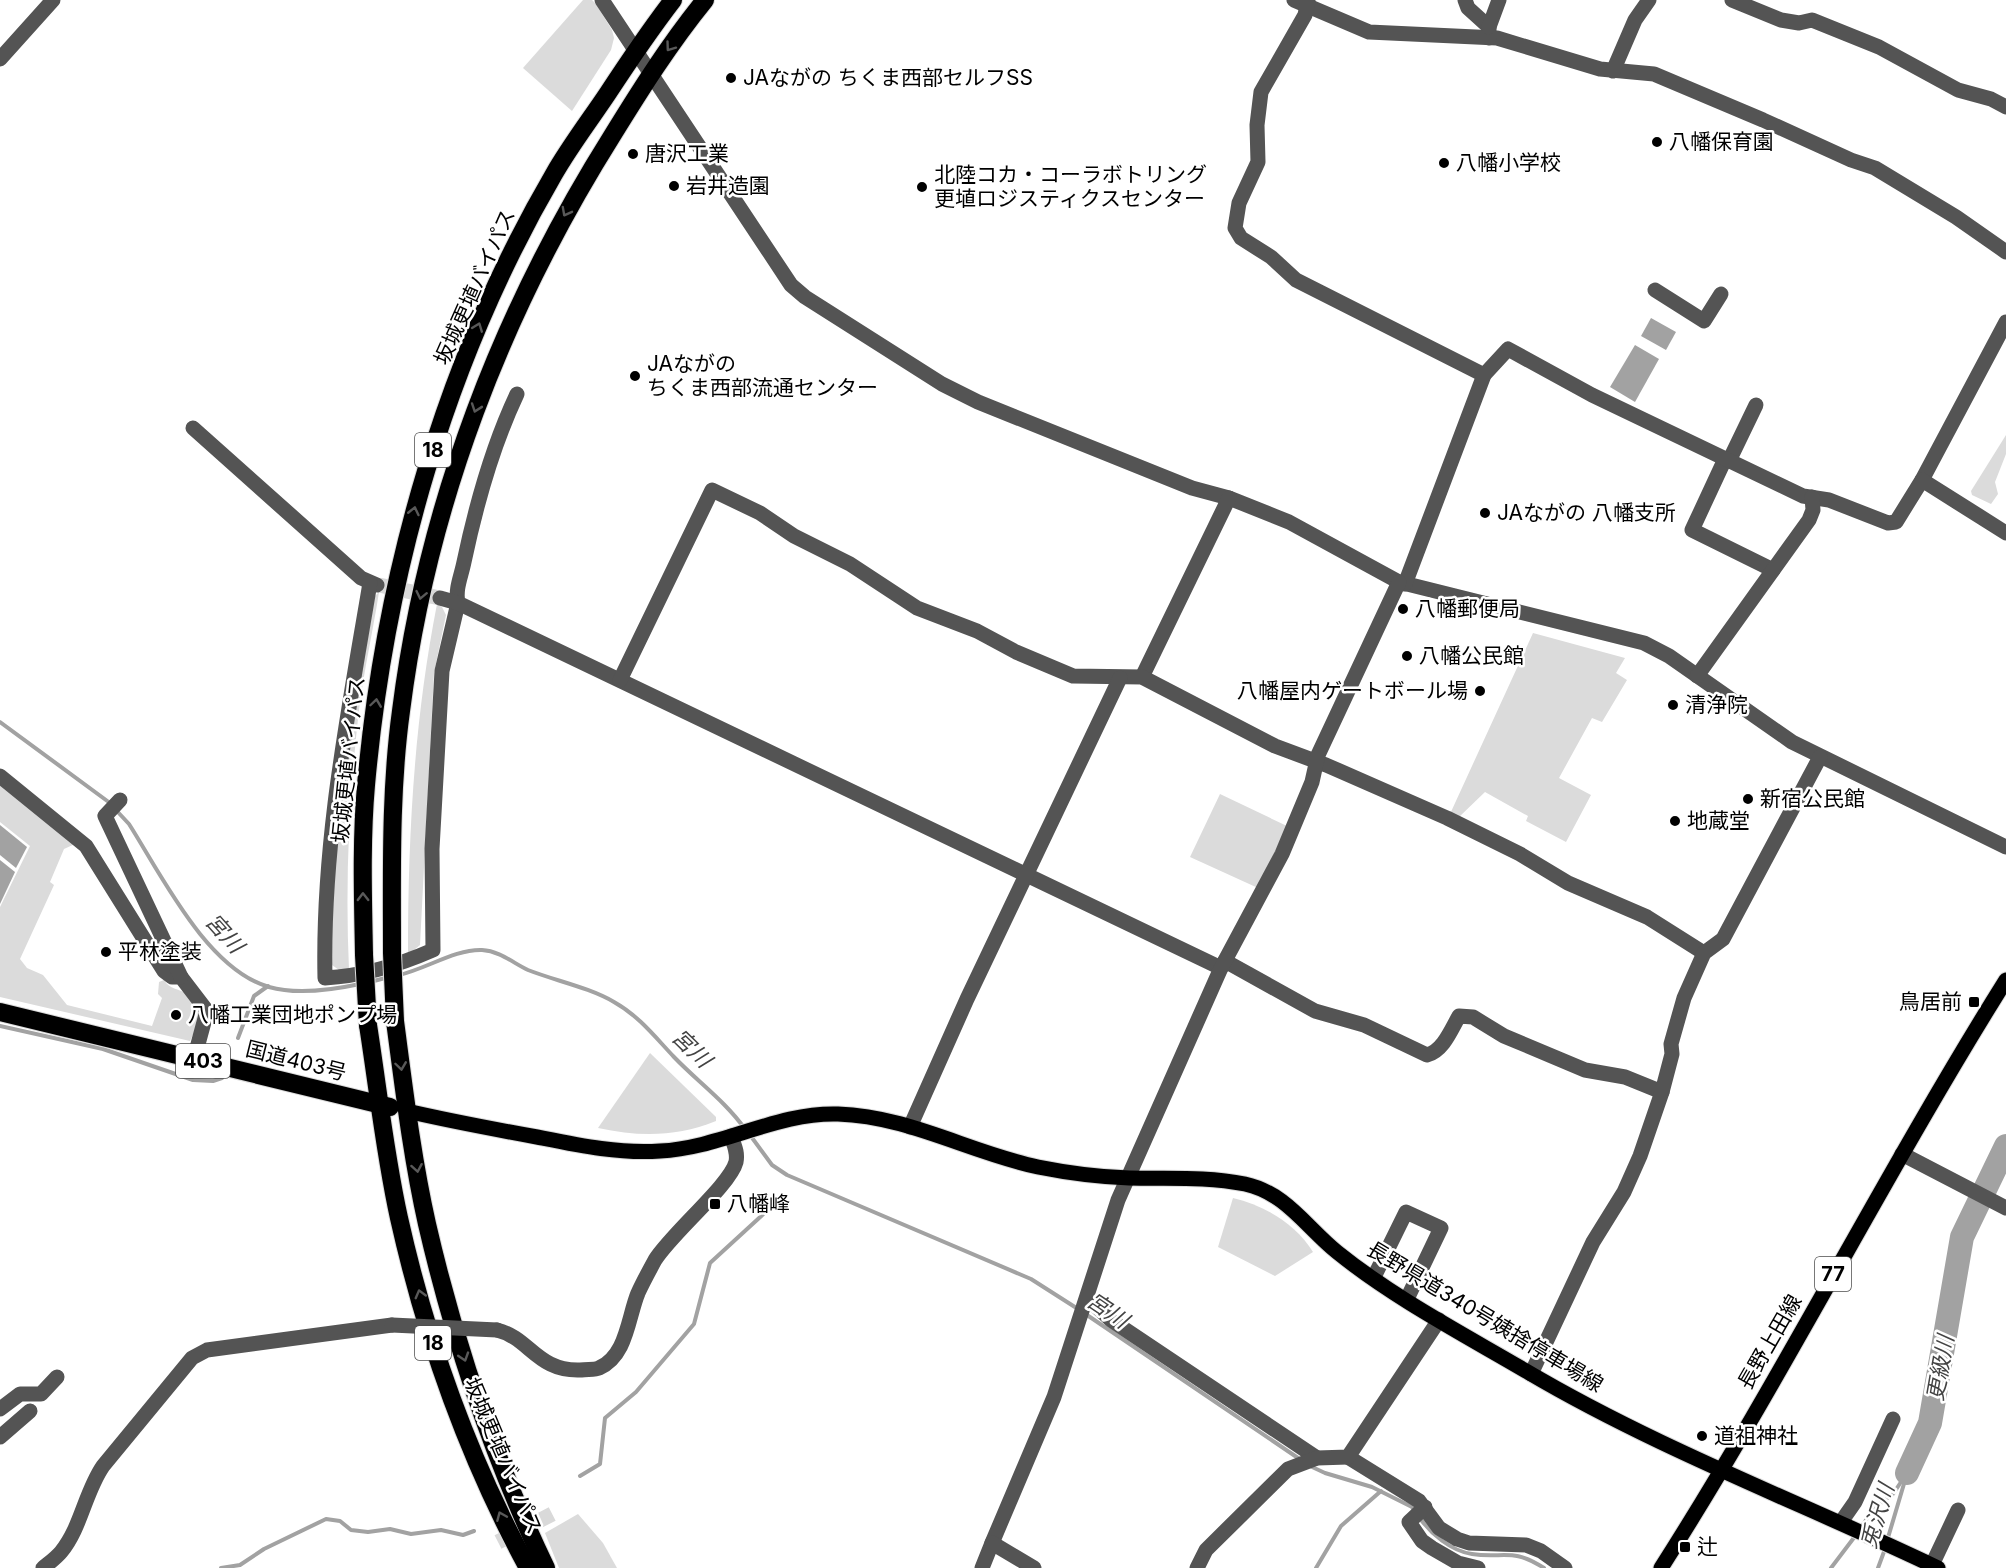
<svg xmlns="http://www.w3.org/2000/svg" width="2006" height="1568" font-family="Inter,'Noto Sans JP',sans-serif">
	<style>
		.green { fill: #dbdbdb }
		.water { fill: #a2a2a2 }
		.lines { fill: none; stroke-linecap: round; stroke-linejoin: round }
		.stream { stroke: #a2a2a2; stroke-width: 4 }
		.river { stroke: #a2a2a2; stroke-width: 24 }
		.minor-tunnel { stroke: #d9d9d9; stroke-width: 15; stroke-dasharray: 15 8; stroke-linecap: butt }
		.major-casing { stroke: #dbdbdb; stroke-width: 17 }
		.highway-casing { stroke: #dbdbdb; stroke-width: 20 }
		.minor { stroke: #545454; stroke-width: 15 }
		.major { stroke: #000; stroke-width: 15 }
		.highway { stroke: #000; stroke-width: 18 }
		.highway-bridge-casing { stroke: #dbdbdb; stroke-width: 20; stroke-linecap: butt }
		.minor-bridge { stroke: #545454; stroke-width: 15 }
		.highway-bridge { stroke: #000; stroke-width: 18 }
		.oneway { stroke: #595959 }
		.poi-dot { fill: #000; stroke: #fff; stroke-width: 2 }
		.labels { text-anchor: middle; stroke-width: 5; stroke-linejoin: round; paint-order: stroke }
		.shield { fill: #fff; stroke: #4c4c4c; stroke-width: 1.5 }
		.shield-label { font-size: 20px; font-weight: bold; fill: #000 }
		.poi-label { font-size: 21px; fill: #000; stroke: #fff; text-anchor: start }
		.street-label { font-size: 21px; fill: #000; stroke: #fff }
		.water-label { font-size: 22px; font-style: italic; fill: #434343; stroke: #fff }
	</style>
	<rect width="100%" height="100%" fill="#fff"/>
	<!-- green -->
	<g class="green">
		<polygon points="583,0 592,0 596,4 612,30 614,38 611,50 572,111 523,68"/>
		<polygon points="2006,435 2006,454 1995,482 1998,494 1991,504 1972,495 1971,491"/>
		<path d="M 379,592 C 373,631 364,670 359,710 C 349,796 345,883 349,970 L 339,970 L 332,965 L 332,890 L 339,802 L 375,596 Z"/>
		<path d="M 437,604 L 442,607 L 446,615 L 434,673 L 420,945 L 408,955 C 408,835 414,722 437,604 Z"/>
		<polygon points="1533,633 1625,658 1616,673 1627,680 1602,722 1592,718 1559,778 1591,795 1566,842 1526,821 1528,816 1485,792 1458,818 1450,814"/>
		<path d="M 0,783 L 75,844 L 64,849 L 50,882 L 54,885 L 20,959 L 27,968 L 43,975 L 67,1005 L 152,1026 L 162,998 L 158,994 L 159,982 L 164,980 C 170,990 178,988 187,994 C 205,1007 198,1025 190,1041 L 0,997 L 0,907 L 30,846 L 0,822 Z"/>
		<polygon points="1220,794 1287,826 1258,888 1190,857"/>
		<path d="M 650,1053 L 716,1117 L 716,1121 C 676,1137 640,1137 598,1128 Z"/>
		<path d="M 1233,1198 C 1265,1206 1295,1223 1313,1252 L 1275,1276 L 1218,1247 Z"/>
		<polygon points="578,1514 603,1543 617,1568 559,1568 545,1533"/>
	</g>
	<!-- water -->
	<g class="water">
		<polygon points="1651,318 1676,332 1666,350 1641,336"/>
		<polygon points="1635,345 1659,359 1635,402 1610,387"/>
		<polygon points="0,825 27,847 16,868 0,855"/>
		<polygon points="0,860 15,872 0,904"/>
	</g>
	<g class="lines">
		<!-- stream -->
		<g class="stream">
			<polyline points="0,722 110,803"/>
			<path d="M 115,809 L 129,824 C 162,876 207,969 269,987 C 297,995 332,990 360,984"/>
			<path d="M 399,975 C 426,969 455,949 482,950 C 500,951 513,963 528,970 C 556,981 588,987 614,1002 C 639,1016 655,1037 674,1057 C 698,1082 725,1101 745,1129"/>
			<polyline points="370,982 389,977"/>
			<polyline points="0,1026 103,1049 193,1080 213,1081 222,1078"/>
			<polyline points="238,1038 254,996 268,986"/>
			<polyline points="750,1135 772,1165 787,1175 1031,1279 1078,1309"/>
			<polyline points="1084,1313 1301,1460"/>
			<polyline points="1310,1466 1325,1473 1372,1487 1412,1507 1415,1511"/>
			<polyline points="580,1476 600,1464 605,1418 636,1392 694,1324 710,1263 783,1196"/>
			<path d="M 1419,1517 C 1431,1534 1451,1551 1472,1554 C 1503,1559 1512,1547 1544,1568"/>
			<polyline points="1860,1529 1874,1508 1893,1494 1907,1473"/>
			<polyline points="1887,1541 1906,1477"/>
			<polyline points="221,1568 240,1565 264,1549 326,1519 340,1521 351,1530 368,1532 390,1529 411,1534 441,1530 463,1535 474,1531"/>
			<polyline points="1316,1568 1341,1526 1381,1491"/>
			<polyline points="1831,1568 1856,1535"/>
			<polyline points="1878,1568 1885,1549"/>
		</g>
		<!-- river -->
		<polyline class="river" points="1907,1473 1930,1423 1962,1237 2006,1146"/>
		<!-- minor-tunnel -->
		<g class="minor-tunnel">
			<polyline points="379,585 440,598"/>
			<polyline points="498,1542 556,1512"/>
		</g>
		<!-- major casing -->
		<g class="major-casing">
			<g id="major">
				<path d="M 407,1111 C 450,1121 493,1129 537,1137 C 577,1145 619,1154 660,1151 C 721,1148 777,1112 838,1114 C 908,1116 971,1153 1038,1167 C 1068,1173 1099,1177 1129,1178 C 1168,1179 1206,1176 1245,1184 C 1286,1193 1306,1227 1337,1252 C 1394,1298 1463,1334 1526,1371 C 1656,1448 1802,1503 1938,1568"/>
				<path d="M 1661,1568 C 1783,1377 1885,1173 2006,980"/>
			</g>
		</g>
		<!-- highway casing -->
		<g class="highway-casing">
			<g id="highway">
				<path d="M 392,953 C 392,873 390,791 401,711 C 427,505 502,311 612,136 C 641,89 670,43 705,0"/>
				<path d="M 364,955 C 363,899 361,842 366,785 C 385,572 446,359 554,174 C 570,146 590,120 608,93 C 629,61 650,30 673,0"/>
				<polyline points="0,1012 390,1107"/>
				<path d="M 395,1021 C 404,1089 412,1157 427,1224 C 454,1341 494,1459 546,1568"/>
				<path d="M 368,1025 C 378,1089 385,1155 399,1218 C 426,1339 469,1459 528,1568"/>
			</g>
		</g>
		<!-- minor -->
		<g class="minor">
			<polyline points="602,0 791,285 805,297 942,384 978,402 1192,488 1229,498 1289,522 1399,582 1644,643 1669,656 1792,742 2006,847"/>
			<polyline points="1294,0 1369,32 1497,38 1600,69 1654,74 1763,120 1851,160 1875,168 1956,217 2006,252"/>
			<polyline points="1308,0 1305,15 1261,92 1257,125 1258,162 1239,203 1235,228 1241,238 1271,257 1296,280 1484,375"/>
			<polyline points="1465,0 1468,8 1489,27 1489,38"/>
			<polyline points="1732,0 1781,20 1799,23 1812,20 1879,47 1958,90 1991,99 2006,107"/>
			<polyline points="1489,27 1499,0"/>
			<polyline points="0,59 53,0"/>
			<polyline points="1613,71 1635,20 1649,0"/>
			<polyline points="1655,290 1704,321 1721,294"/>
			<polyline points="193,428 361,578 377,585"/>
			<polyline points="1725,459 1692,530 1773,570"/>
			<polyline points="1729,461 1756,405"/>
			<polyline points="1922,480 2006,322"/>
			<path d="M 370,583 C 348,714 322,844 325,978 C 362,976 399,965 433,950 L 432,849 L 442,671 L 458,603 C 455,589 461,577 464,562 C 476,505 492,447 517,394"/>
			<polyline points="1405,584 1484,375 1508,349 1592,395 1803,496 1829,500 1888,523 1896,522 1922,480 2006,533"/>
			<polyline points="440,598 458,603 1221,968"/>
			<polyline points="1697,676 1809,520 1813,510 1812,497"/>
			<polyline points="1142,677 1229,498"/>
			<polyline points="620,680 712,490 760,513 794,536 850,564 917,608 977,631 1016,652 1073,676 1142,677 1275,746 1326,765 1447,818 1520,854 1568,883 1647,917 1704,953"/>
			<polyline points="0,776 86,846 164,971 172,977 181,977 207,1011 194,1059"/>
			<polyline points="120,800 105,816 181,977"/>
			<path d="M 1225,961 L 1315,1011 L 1364,1025 L 1427,1055 C 1443,1051 1451,1030 1459,1016 L 1473,1017 L 1504,1036 L 1585,1070 L 1625,1077 L 1662,1092"/>
			<polyline points="910,1127 967,999 1120,678"/>
			<polyline points="1902,1154 2006,1208"/>
			<polyline points="1374,1277 1406,1212 1441,1228 1407,1299"/>
			<polyline points="1087,1298 1111,1320 1317,1458"/>
			<path d="M 497,1330 C 530,1338 537,1372 581,1370 C 587,1369 595,1370 599,1368 C 627,1356 628,1317 638,1293 C 643,1282 649,1271 655,1260 C 672,1233 730,1185 736,1162 C 738,1152 734,1145 731,1136"/>
			<polyline points="1531,1374 1593,1242 1624,1192 1640,1156 1662,1092 1672,1054 1671,1044 1684,998 1704,953 1723,939 1820,757"/>
			<polyline points="0,1409 20,1394 41,1394 57,1377"/>
			<polyline points="0,1437 30,1411"/>
			<polyline points="1348,1457 1419,1501 1439,1528 1457,1539 1469,1543 1526,1545 1541,1551 1565,1568"/>
			<polyline points="1425,1507 1409,1522 1422,1541 1432,1548 1458,1563 1478,1568"/>
			<polyline points="1841,1522 1855,1502 1893,1419"/>
			<polyline points="992,1543 1054,1397 1118,1200 1221,968 1282,854 1312,782 1318,755 1399,582"/>
			<polyline points="1932,1565 1958,1510"/>
			<path d="M 43,1568 C 49,1563 56,1558 61,1552 C 81,1528 85,1492 103,1466 L 192,1358 L 207,1350 L 392,1325"/>
			<polyline points="982,1568 992,1543 1034,1568"/>
			<polyline points="1197,1568 1206,1550 1288,1469 1317,1458 1348,1457 1439,1320"/>
		</g>
		<!-- major -->
		<use href="#major" class="major"/>
		<!-- highway -->
		<use href="#highway" class="highway"/>
		<!-- highway-bridge casing -->
		<g class="highway-bridge-casing">
			<g id="highway-bridge">
				<polyline points="392,953 395,1021"/>
				<polyline points="364,955 368,1025"/>
			</g>
		</g>
		<!-- minor-bridge -->
		<polyline class="minor-bridge" points="392,1325 497,1330"/>
		<!-- highway-bridge -->
		<use href="#highway-bridge" class="highway-bridge"/>
	</g>
	<!-- one-way arrows -->
	<defs><path id="oneway-chevron" d="M-2-3.5L2.5 0L-2 3.5" fill="none" stroke-width="1.6" stroke-linecap="round" stroke-linejoin="round" transform="scale(1.5)"/></defs>
	<g class="oneway">
		<use href="#oneway-chevron" transform="translate(670 47) rotate(126)"/>
		<use href="#oneway-chevron" transform="translate(566 212) rotate(118)"/>
		<use href="#oneway-chevron" transform="translate(478 327) rotate(-69)"/>
		<use href="#oneway-chevron" transform="translate(476 408) rotate(109)"/>
		<use href="#oneway-chevron" transform="translate(414 511) rotate(-77)"/>
		<use href="#oneway-chevron" transform="translate(421 595) rotate(102)"/>
		<use href="#oneway-chevron" transform="translate(376 703) rotate(-82)"/>
		<use href="#oneway-chevron" transform="translate(363 897) rotate(-91)"/>
		<use href="#oneway-chevron" transform="translate(401 1066) rotate(82)"/>
		<use href="#oneway-chevron" transform="translate(417 1168) rotate(80)"/>
		<use href="#oneway-chevron" transform="translate(420 1294) rotate(-105)"/>
		<use href="#oneway-chevron" transform="translate(464 1357) rotate(72)"/>
		<use href="#oneway-chevron" transform="translate(501 1516) rotate(-113)"/>
	</g>
	<!-- markers -->
	<g class="poi-dot">
		<circle cx="731" cy="78" r="6"/>
		<circle cx="1657" cy="142" r="6"/>
		<circle cx="633" cy="154" r="6"/>
		<circle cx="1444" cy="163" r="6"/>
		<circle cx="674" cy="186" r="6"/>
		<circle cx="922" cy="187" r="6"/>
		<circle cx="635" cy="376" r="6"/>
		<circle cx="1485" cy="513" r="6"/>
		<circle cx="1403" cy="609" r="6"/>
		<circle cx="1407" cy="656" r="6"/>
		<circle cx="1480" cy="691" r="6"/>
		<circle cx="1673" cy="705" r="6"/>
		<circle cx="1748" cy="799" r="6"/>
		<circle cx="1675" cy="821" r="6"/>
		<circle cx="106" cy="952" r="6"/>
		<rect x="1968" y="996" width="12" height="12" rx="3"/>
		<circle cx="176" cy="1015" r="6"/>
		<rect x="709" y="1198" width="12" height="12" rx="3"/>
		<circle cx="1702" cy="1436" r="6"/>
		<rect x="1679" y="1541" width="12" height="12" rx="3"/>
	</g>
	<g class="labels">
		<!-- shield labels -->
		<g class="shield">
			<rect x="415" y="433" width="36" height="34" rx="4.5"/>
			<rect x="176" y="1044" width="54" height="34" rx="4.5"/>
			<rect x="1815" y="1257" width="36" height="34" rx="4.5"/>
			<rect x="415" y="1326" width="36" height="34" rx="4.5"/>
		</g>
		<g class="shield-label">
			<text x="433" y="457">18</text>
			<text x="203" y="1068">403</text>
			<text x="1833" y="1281">77</text>
			<text x="433" y="1350">18</text>
		</g>
		<!-- poi labels -->
		<g class="poi-label">
			<text x="743" y="85">JAながの ちくま西部セルフSS</text>
			<text x="1669" y="149">八幡保育園</text>
			<text x="645" y="161">唐沢工業</text>
			<text x="1456" y="170">八幡小学校</text>
			<text x="934" y="182">北陸コカ・コーラボトリング<tspan x="934" dy="24">更埴ロジスティクスセンター</tspan></text>
			<text x="686" y="193">岩井造園</text>
			<text x="647" y="371">JAながの<tspan x="647" dy="24">ちくま西部流通センター</tspan></text>
			<text x="1497" y="520">JAながの 八幡支所</text>
			<text x="1415" y="616">八幡郵便局</text>
			<text x="1419" y="663">八幡公民館</text>
			<text x="1468" y="698" text-anchor="end">八幡屋内ゲートボール場</text>
			<text x="1685" y="712">清浄院</text>
			<text x="1760" y="806">新宿公民館</text>
			<text x="1687" y="828">地蔵堂</text>
			<text x="118" y="959">平林塗装</text>
			<text x="1962" y="1009" text-anchor="end">鳥居前</text>
			<text x="188" y="1022">八幡工業団地ポンプ場</text>
			<text x="727" y="1211">八幡峰</text>
			<text x="1714" y="1443">道祖神社</text>
			<text x="1697" y="1554">辻</text>
		</g>
		<!-- street labels -->
		<g class="street-label">
			<text transform="translate(475 287) rotate(-66)" y="7">坂城更埴バイパス</text>
			<text transform="translate(349 760) rotate(-84)" y="7">坂城更埴バイパス</text>
			<text transform="translate(296 1061) rotate(14)" y="7">国道403号</text>
			<text transform="translate(1485 1317) rotate(31)" y="7">長野県道340号姨捨停車場線</text>
			<text transform="translate(1770 1342) rotate(-60)" y="7">長野上田線</text>
			<text transform="translate(503 1456) rotate(67)" y="7">坂城更埴バイパス</text>
		</g>
		<!-- water labels -->
		<g class="water-label">
			<text transform="translate(225 933) rotate(48)" y="8">宮川</text>
			<text transform="translate(692 1048) rotate(44)" y="8">宮川</text>
			<text transform="translate(1108 1310) rotate(34)" y="8">宮川</text>
			<text transform="translate(1940 1368) rotate(-80)" y="8">更級川</text>
			<text transform="translate(1877 1516) rotate(-73)" y="8">兎沢川</text>
		</g>
	</g>
</svg>
